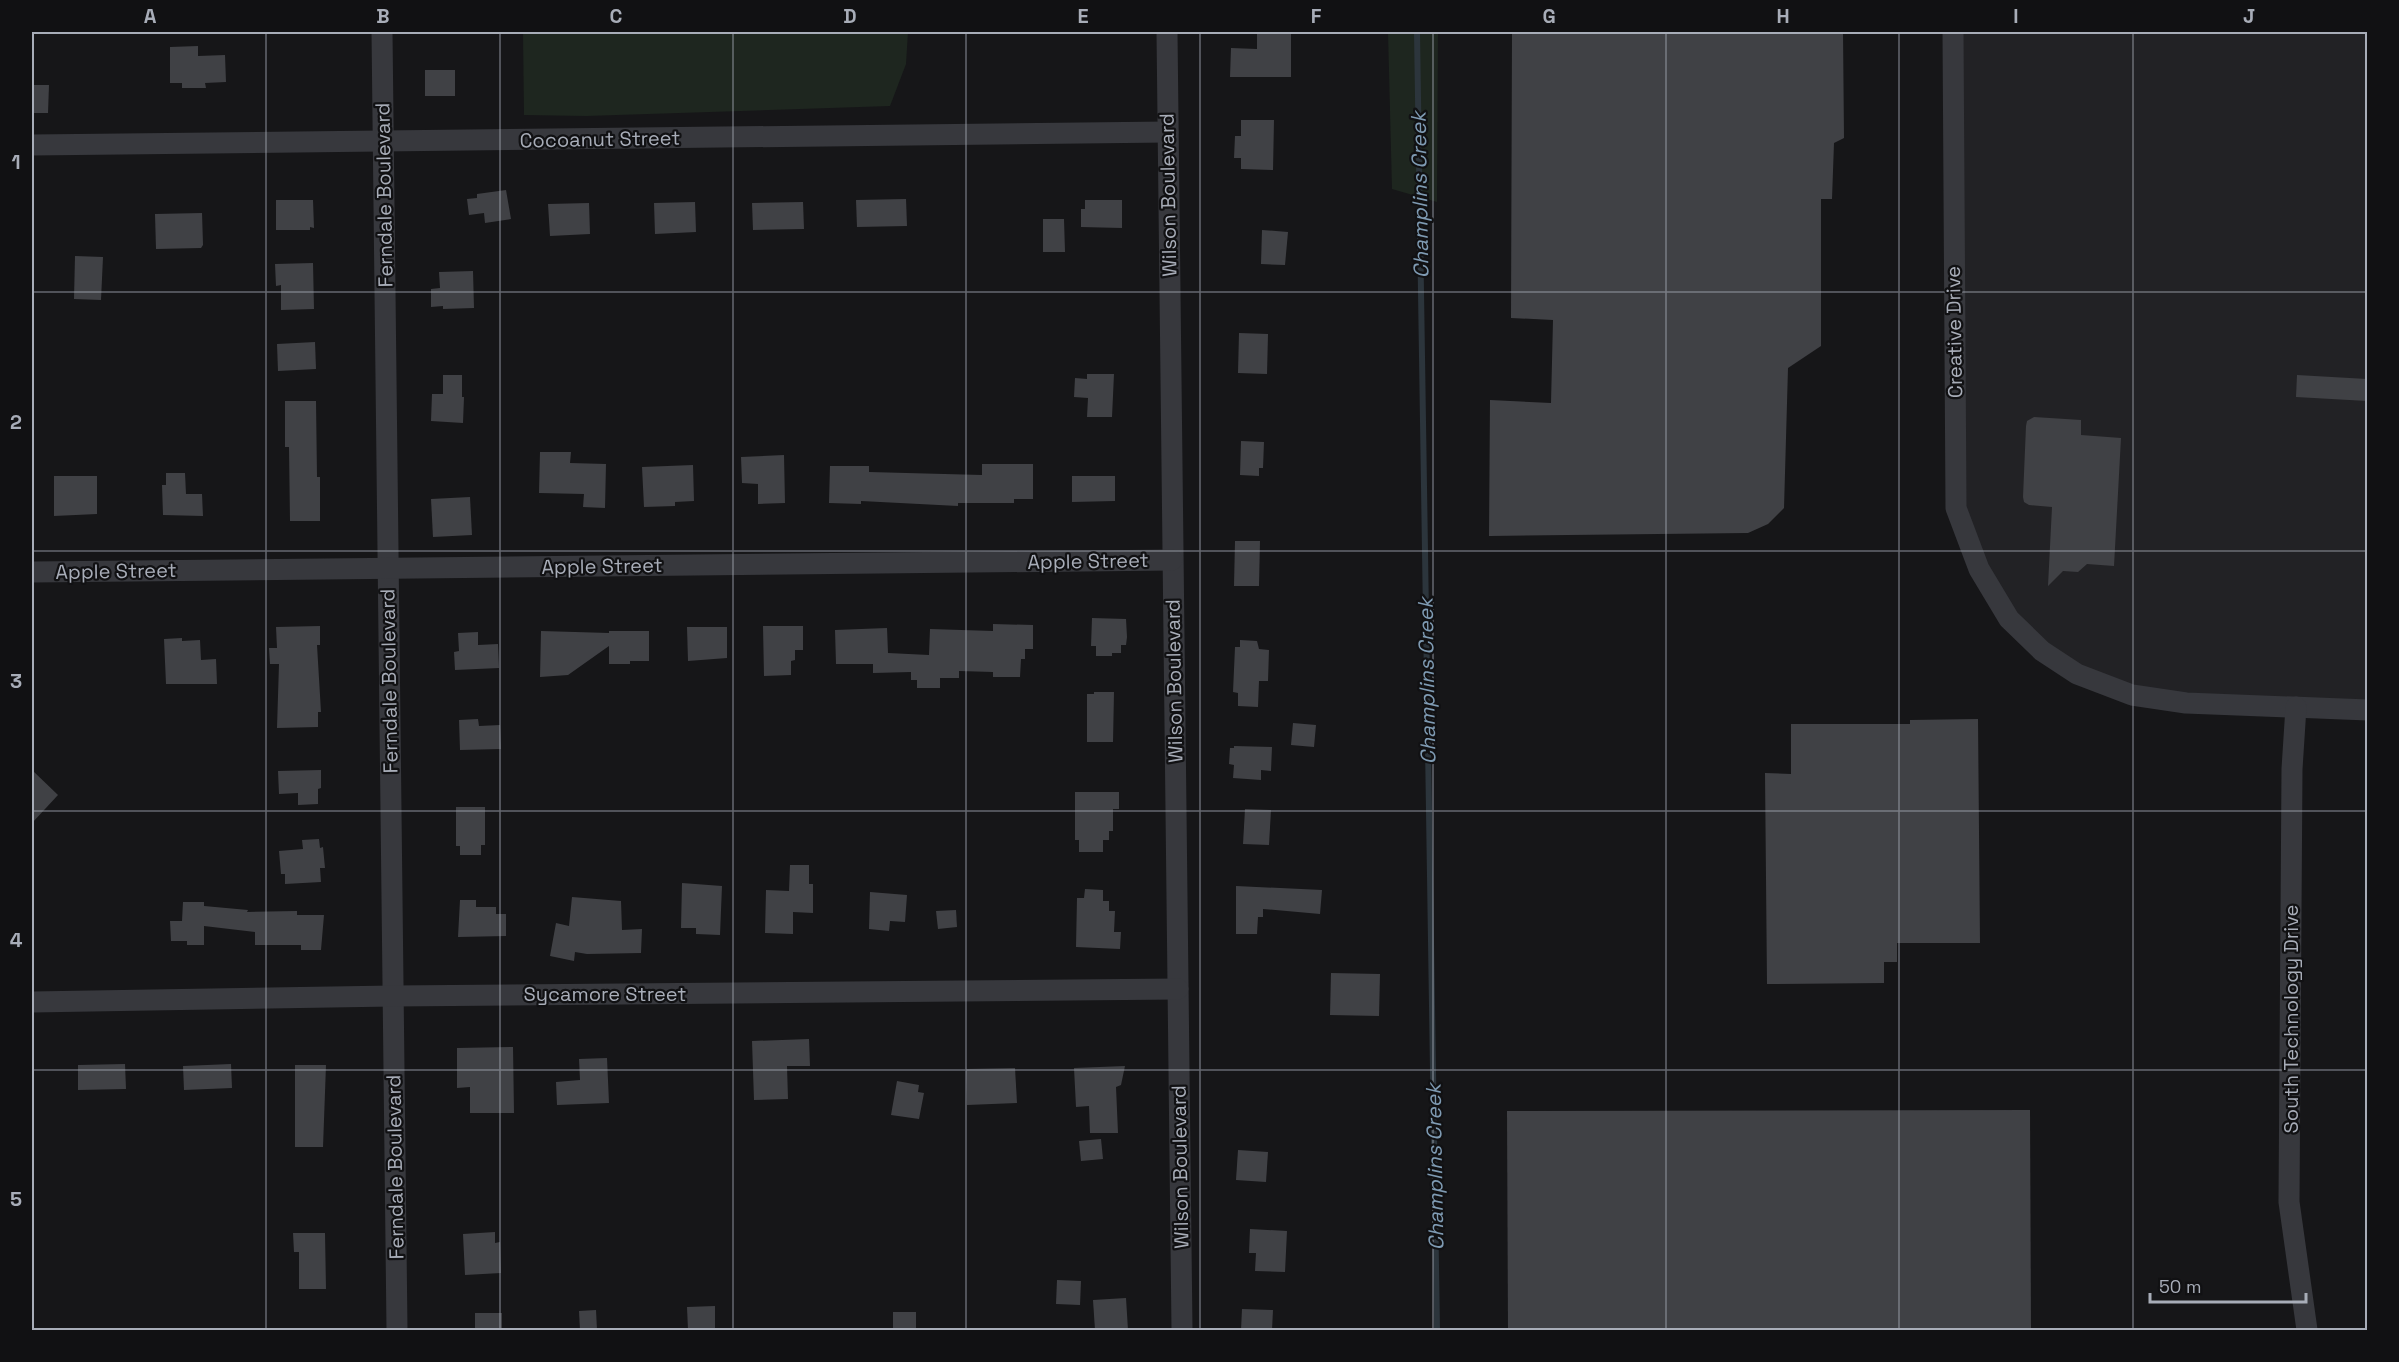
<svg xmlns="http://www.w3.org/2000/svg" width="2399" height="1362" font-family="'Space Grotesk',sans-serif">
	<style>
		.built { fill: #222225 }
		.green { fill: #1e261f }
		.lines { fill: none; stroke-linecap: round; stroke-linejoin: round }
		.stream { stroke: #2c353c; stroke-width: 6 }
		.building { fill: #404145 }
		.minor { stroke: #37383d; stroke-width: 21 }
		.grid { fill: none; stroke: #a8adb8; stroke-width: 1.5; stroke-opacity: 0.55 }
		.labels { text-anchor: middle; stroke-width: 4.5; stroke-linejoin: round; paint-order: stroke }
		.street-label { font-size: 20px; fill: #a8adb8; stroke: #111113 }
		.water-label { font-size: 21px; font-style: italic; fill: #7f9bb3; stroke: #111113 }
		.neatline { fill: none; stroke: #a8adb8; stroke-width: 2 }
		.grid-label { font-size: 20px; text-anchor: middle; font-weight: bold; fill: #a8adb8 }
	</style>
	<rect width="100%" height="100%" fill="#161618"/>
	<!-- built -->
	<polygon class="built" points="1953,32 2367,32 2367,710 2186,703 2077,674 2009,619 1956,508"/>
	<!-- green -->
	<g class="green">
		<polygon points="523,32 908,32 906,64 890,106 586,116 524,115"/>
		<polygon points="1388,32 1438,32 1437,202 1392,189"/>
	</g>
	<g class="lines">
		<!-- stream -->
		<polyline class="stream" points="1417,32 1437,1330"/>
	</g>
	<!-- building -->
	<g class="building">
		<polygon points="1257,32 1291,32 1291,77 1230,77 1231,48 1257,49"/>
		<polygon points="1512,32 1843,32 1844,138 1834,143 1832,199 1821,199 1821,346 1788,368 1784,508 1768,524 1748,533 1489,536 1490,400 1551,403 1553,320 1511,318"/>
		<polygon points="198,46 198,56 225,55 226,82 205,83 206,88 182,88 182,83 170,83 170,47"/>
		<rect x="425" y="70" width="30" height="26"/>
		<polygon points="32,85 49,85 48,113 32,113"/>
		<polygon points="1241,120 1274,120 1273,170 1241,169 1241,158 1234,158 1235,136 1241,136"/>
		<polygon points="506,190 511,219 485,223 484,213 469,215 467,199 477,198 477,194"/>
		<polygon points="906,199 907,226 857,227 856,200"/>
		<polygon points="276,200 313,200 314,228 310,227 310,230 276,230"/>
		<polygon points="1085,200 1122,200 1122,228 1081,227 1081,209 1085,209"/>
		<polygon points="695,202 696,232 655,234 654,203"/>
		<polygon points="803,202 804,229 753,230 752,203"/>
		<polygon points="589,203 590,234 550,236 548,204"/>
		<polygon points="202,213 203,245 201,248 156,249 155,214"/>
		<polygon points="1043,219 1064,219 1065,252 1043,252"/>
		<polygon points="1262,230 1288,232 1285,265 1261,264"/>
		<polygon points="75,256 103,257 101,300 74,299"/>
		<polygon points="313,263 314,309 281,310 281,285 276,286 275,264"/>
		<polygon points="473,271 474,308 443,309 443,306 431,307 431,289 440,288 439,272"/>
		<polygon points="1239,333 1268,334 1267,374 1238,373"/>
		<polygon points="315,342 316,369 278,371 277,344"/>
		<polygon points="1087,374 1114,374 1112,417 1087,417 1088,398 1074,397 1075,378 1087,379"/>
		<polygon points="443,375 462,375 462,397 464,397 463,423 431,421 432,394 443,394"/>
		<polygon points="2297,375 2367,379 2367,401 2296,397"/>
		<polygon points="285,401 316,401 317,477 320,477 320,521 290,521 289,447 285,447"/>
		<polygon points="2034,417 2081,420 2081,435 2121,438 2114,566 2087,564 2078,572 2063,571 2048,586 2052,507 2029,505 2024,502 2023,497 2026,426 2027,421"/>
		<polygon points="1241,441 1264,442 1263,468 1259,468 1259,476 1240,475"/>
		<polygon points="540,452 571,452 570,463 606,464 605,508 583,507 584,494 539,493"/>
		<polygon points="784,455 785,503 758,504 758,484 742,483 741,457"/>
		<polygon points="982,464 1033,464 1033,499 1014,499 1014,503 958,503 958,506 861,501 861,504 829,503 830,466 869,466 869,472 982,475"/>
		<polygon points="693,465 694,501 675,502 675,506 644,507 642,467"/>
		<polygon points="166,473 185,473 186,494 202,494 203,516 163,515 162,485 166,485"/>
		<polygon points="54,476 97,476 97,514 54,516"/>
		<polygon points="1072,476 1115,476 1115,501 1072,502"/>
		<polygon points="470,497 472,535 433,537 431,499"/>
		<polygon points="1235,541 1260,541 1259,586 1234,586"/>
		<polygon points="1092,618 1126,619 1127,637 1126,645 1121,645 1121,653 1112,653 1112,656 1096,656 1096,646 1091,646"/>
		<polygon points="993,624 1033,625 1033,649 1025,649 1025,659 1021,659 1020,677 993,677 993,672 959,671 959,678 940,678 940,688 917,688 917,680 911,680 911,672 873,673 873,664 836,664 835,630 887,628 888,653 929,655 930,629 993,631"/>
		<polygon points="320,626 320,645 317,645 321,712 318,712 318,727 277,728 279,664 270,664 269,648 277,648 276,627"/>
		<polygon points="763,626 803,626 803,650 795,650 795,660 791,661 791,675 764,676"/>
		<polygon points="687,627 727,627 727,658 688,661"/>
		<polygon points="541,631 609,633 609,631 649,631 649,661 630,661 630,664 609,664 609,646 568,675 540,677"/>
		<polygon points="478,632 478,645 498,644 499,668 455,670 454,652 459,651 458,633"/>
		<polygon points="182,638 182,641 200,640 201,660 216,659 217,684 166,684 164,639"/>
		<polygon points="1240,640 1257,641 1259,649 1269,650 1268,681 1259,681 1258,707 1238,706 1238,693 1233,692 1235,647 1240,647"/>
		<polygon points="1094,692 1114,692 1113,742 1087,742 1087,694 1094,694"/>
		<polygon points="478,719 479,726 500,725 501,749 460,750 459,720"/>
		<polygon points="1978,719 1980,943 1897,943 1897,962 1884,962 1884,983 1767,984 1765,773 1791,774 1791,724 1910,724 1910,720"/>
		<polygon points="1293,723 1316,725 1314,747 1291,745"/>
		<polygon points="1234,746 1272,747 1271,771 1261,770 1261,780 1233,778 1234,765 1229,764 1230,748 1234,748"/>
		<polygon points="32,770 58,795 32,823"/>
		<polygon points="321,770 321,788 318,789 318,804 298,805 298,793 279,794 278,771"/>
		<polygon points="1075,792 1119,792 1119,809 1113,809 1113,831 1109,831 1109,840 1103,840 1103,852 1079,852 1079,840 1075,840"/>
		<polygon points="456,807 485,807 485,845 481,845 481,855 460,855 460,846 456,846"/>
		<polygon points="1245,809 1271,810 1269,845 1243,844"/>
		<polygon points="319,839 320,848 323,847 325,868 320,868 321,882 285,884 285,874 281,874 279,851 303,849 302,840"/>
		<polygon points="790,865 809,865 809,884 813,884 813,913 793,912 793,934 765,933 766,890 789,891"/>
		<polygon points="682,883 722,886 720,935 696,934 696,928 681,928"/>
		<polygon points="1236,886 1322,890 1320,914 1263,909 1263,917 1258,917 1257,934 1236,934"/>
		<polygon points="1085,889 1103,890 1103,901 1109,901 1109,911 1115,911 1114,932 1121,932 1120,949 1076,947 1077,898 1084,898"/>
		<polygon points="870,892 907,895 905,922 890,921 889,931 869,929"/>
		<polygon points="572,897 621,901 622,930 642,929 641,953 587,954 575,952 574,961 550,956 556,923 569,926"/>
		<polygon points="460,900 476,900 476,907 496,907 496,914 506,914 506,936 458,937"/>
		<polygon points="183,902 204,902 204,906 248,910 247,912 297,911 297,915 324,915 321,950 301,950 301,945 255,945 255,932 204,926 204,945 187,945 187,941 171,941 170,921 182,921"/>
		<polygon points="956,910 957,927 938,929 936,911"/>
		<polygon points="1331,973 1380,974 1379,1016 1330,1015"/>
		<polygon points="809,1039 810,1066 787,1066 788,1099 754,1100 752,1041"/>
		<polygon points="513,1047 514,1113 470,1113 470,1087 457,1088 457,1048"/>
		<polygon points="607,1058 609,1103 557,1105 556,1082 580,1080 579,1059"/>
		<polygon points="125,1064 126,1089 78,1090 78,1065"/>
		<polygon points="231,1064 232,1088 184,1090 183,1066"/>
		<polygon points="295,1065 326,1065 323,1147 295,1147"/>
		<polygon points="1125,1066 1121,1085 1116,1087 1118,1133 1090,1133 1089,1106 1076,1107 1074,1068"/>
		<polygon points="1015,1068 1017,1103 967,1105 966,1069"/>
		<polygon points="897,1081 919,1085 918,1092 924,1093 919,1119 891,1115"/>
		<polygon points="2030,1110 2031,1330 1508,1330 1507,1111"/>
		<polygon points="1101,1139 1103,1159 1081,1161 1079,1141"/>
		<polygon points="1238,1150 1268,1152 1266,1182 1236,1180"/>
		<polygon points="1250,1229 1287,1231 1285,1272 1255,1271 1256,1253 1249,1253"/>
		<polygon points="495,1232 495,1243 500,1242 501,1273 465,1275 463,1234"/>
		<polygon points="293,1233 325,1233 326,1289 299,1289 299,1252 294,1252"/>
		<polygon points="1057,1280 1081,1281 1080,1305 1056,1304"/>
		<polygon points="1126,1298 1128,1330 1095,1330 1093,1300"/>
		<polygon points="715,1306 715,1330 688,1330 687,1307"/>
		<polygon points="1242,1309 1273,1310 1272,1330 1241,1330"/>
		<polygon points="596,1310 597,1330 580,1330 579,1311"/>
		<rect x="893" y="1312" width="23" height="18"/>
		<rect x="475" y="1313" width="27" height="17"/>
	</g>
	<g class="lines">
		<!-- minor -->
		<g class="minor">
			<polyline points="382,32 397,1330"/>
			<polyline points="1167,32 1182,1330"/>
			<polyline points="1953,32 1956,508 1979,569 2009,619 2042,651 2077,674 2132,695 2186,703 2368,710"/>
			<polyline points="32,145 1168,132"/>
			<polyline points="32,572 1172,560"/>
			<polyline points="2296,707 2292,769 2289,1202 2307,1330"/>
			<polyline points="32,1002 393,996 1178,989"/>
		</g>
	</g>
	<!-- grid -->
	<path class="grid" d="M 266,32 L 266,1330M 500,32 L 500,1330M 733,32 L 733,1330M 966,32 L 966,1330M 1200,32 L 1200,1330M 1433,32 L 1433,1330M 1666,32 L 1666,1330M 1899,32 L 1899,1330M 2133,32 L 2133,1330M 32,292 L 2368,292M 32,551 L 2368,551M 32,811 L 2368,811M 32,1070 L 2368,1070"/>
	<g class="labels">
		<!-- street labels -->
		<g class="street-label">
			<text transform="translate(600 139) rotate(-1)" y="7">Cocoanut Street</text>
			<text transform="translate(384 195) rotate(-91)" y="7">Ferndale Boulevard</text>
			<text transform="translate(1168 195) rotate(-91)" y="7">Wilson Boulevard</text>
			<text transform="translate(1954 332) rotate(-91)" y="7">Creative Drive</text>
			<text transform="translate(1088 561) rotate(-1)" y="7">Apple Street</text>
			<text transform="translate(602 566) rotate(-1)" y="7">Apple Street</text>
			<text transform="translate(116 571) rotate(-1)" y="7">Apple Street</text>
			<text transform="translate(389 681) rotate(-91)" y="7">Ferndale Boulevard</text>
			<text transform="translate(1174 681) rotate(-91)" y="7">Wilson Boulevard</text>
			<text x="605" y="1001">Sycamore Street</text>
			<text transform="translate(2291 1019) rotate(-90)" y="7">South Technology Drive</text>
			<text transform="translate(395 1167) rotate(-91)" y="7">Ferndale Boulevard</text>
			<text transform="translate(1180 1167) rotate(-91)" y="7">Wilson Boulevard</text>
		</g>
		<!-- water labels -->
		<g class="water-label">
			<text transform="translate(1420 195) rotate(-91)" y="7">Champlins Creek</text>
			<text transform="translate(1427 681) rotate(-91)" y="7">Champlins Creek</text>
			<text transform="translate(1435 1167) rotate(-91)" y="7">Champlins Creek</text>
		</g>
	</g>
	<!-- border -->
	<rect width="2399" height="1362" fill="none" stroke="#111113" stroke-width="66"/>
	<!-- scale -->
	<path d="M2150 1293v9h156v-9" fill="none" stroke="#a8adb8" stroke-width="3"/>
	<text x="2159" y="1293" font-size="18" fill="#a8adb8" stroke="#111113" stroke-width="4.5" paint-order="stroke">50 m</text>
	<rect x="33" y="33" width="2333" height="1296" class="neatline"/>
	<g class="grid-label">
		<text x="150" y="23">A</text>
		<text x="383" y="23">B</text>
		<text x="616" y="23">C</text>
		<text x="850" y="23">D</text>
		<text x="1083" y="23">E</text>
		<text x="1316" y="23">F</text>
		<text x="1549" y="23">G</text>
		<text x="1783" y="23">H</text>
		<text x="2016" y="23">I</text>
		<text x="2249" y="23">J</text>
		<text x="16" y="169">1</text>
		<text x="16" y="429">2</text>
		<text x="16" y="688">3</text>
		<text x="16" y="947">4</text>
		<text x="16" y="1206">5</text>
	</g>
</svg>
